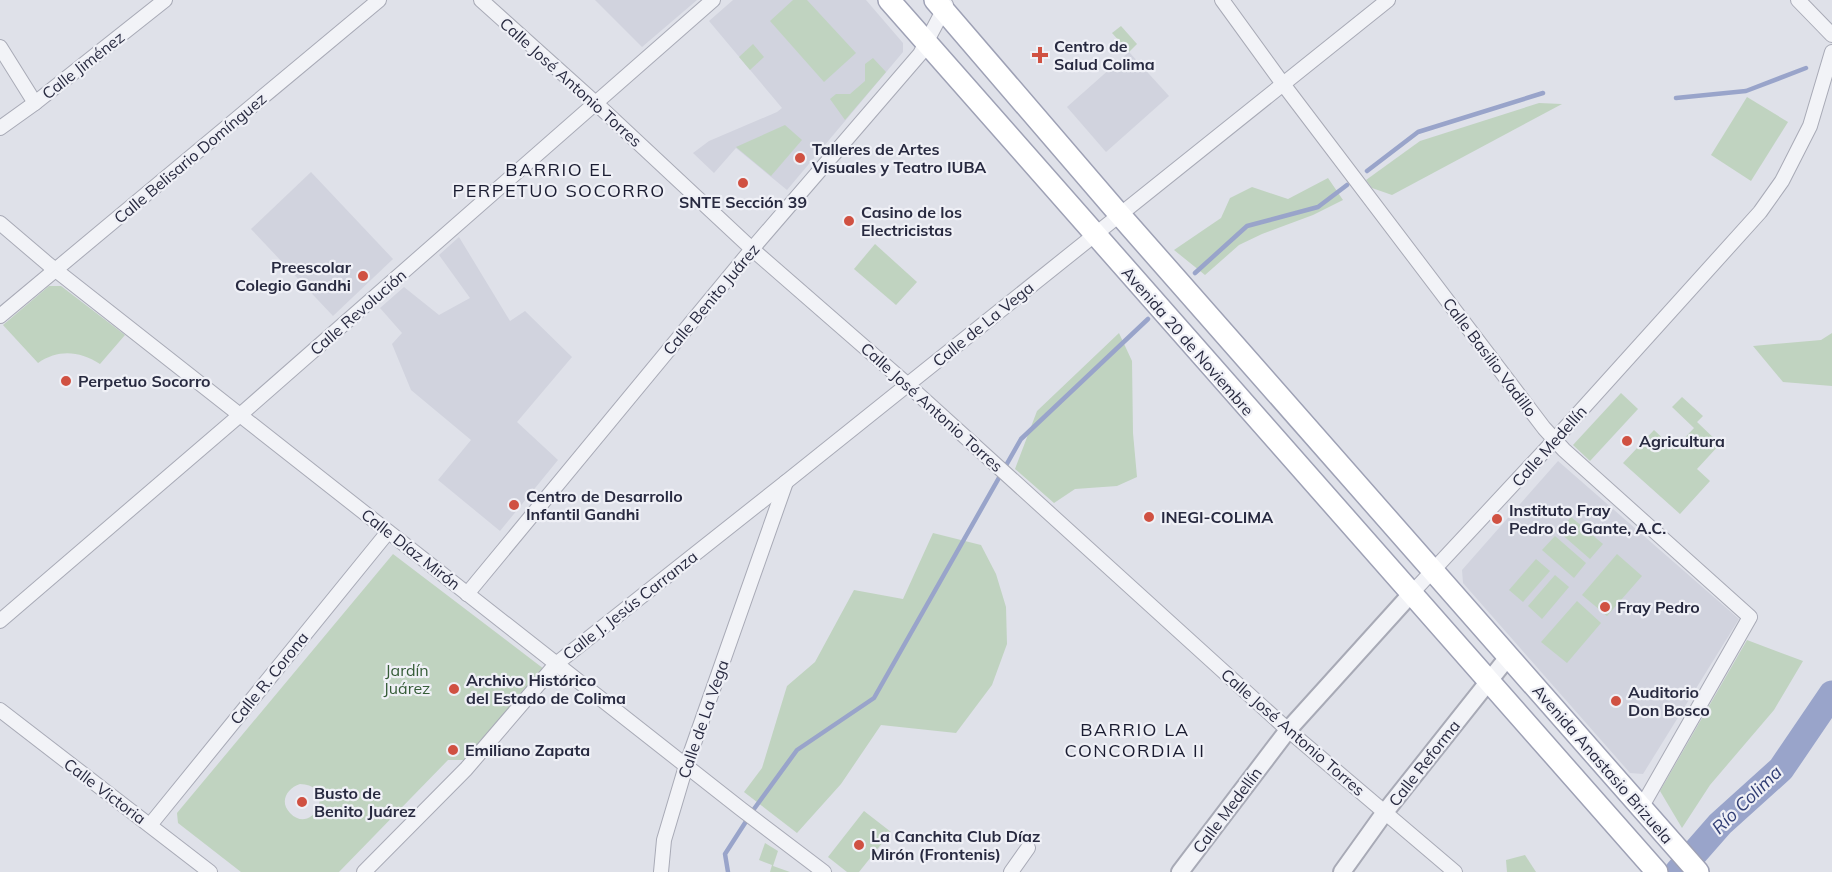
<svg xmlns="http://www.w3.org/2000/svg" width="1832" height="872" font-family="Mulish,sans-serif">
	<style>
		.built { fill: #d1d3de }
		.green { fill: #c0d3c0; fill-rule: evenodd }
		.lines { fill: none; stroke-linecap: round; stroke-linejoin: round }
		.stream { stroke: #99a4ca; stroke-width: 4.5 }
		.river { stroke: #99a4ca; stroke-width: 27 }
		.minor-casing { stroke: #a8aab6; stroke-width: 16 }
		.tertiary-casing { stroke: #a8aab6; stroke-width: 20 }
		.primary-casing { stroke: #9ea1b5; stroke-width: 24 }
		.minor { stroke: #f2f3f7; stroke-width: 14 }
		.tertiary { stroke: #f2f3f7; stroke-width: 16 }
		.primary { stroke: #fff; stroke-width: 21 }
		.poi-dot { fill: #d05142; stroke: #eff0f6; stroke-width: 2 }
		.labels { text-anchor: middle; stroke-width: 4.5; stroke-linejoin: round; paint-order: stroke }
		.poi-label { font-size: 16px; font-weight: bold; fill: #282a40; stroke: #eff0f6; text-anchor: start }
		.street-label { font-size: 16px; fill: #282a40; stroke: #eff0f6 }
		.park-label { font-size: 16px; fill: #355c37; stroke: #eff0f6 }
		.neighbourhood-label { font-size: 18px; letter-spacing: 1.5px; fill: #1a1c31; stroke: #eff0f6 }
		.water-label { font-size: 18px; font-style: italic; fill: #313e75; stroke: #eff0f6 }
	</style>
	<rect width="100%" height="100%" fill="#dfe1e9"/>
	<!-- built -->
	<g class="built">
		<polygon points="595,0 697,0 642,47"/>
		<polygon points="733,0 866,0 903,43 903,52 787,190 736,148 714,173 693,153 709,141 777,112 782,108 709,21"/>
		<polygon points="1129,52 1169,96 1106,152 1067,107"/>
		<polygon points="311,172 393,259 333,316 251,229"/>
		<polygon points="459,237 510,321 525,311 572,357 517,422 558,460 500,531 438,480 471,440 411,390 392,344 402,333 380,308 404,287 439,315 470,298 439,255"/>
		<polygon points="1558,461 1739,619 1643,774 1630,773 1463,583 1462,570"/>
	</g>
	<!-- green -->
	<g class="green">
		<polygon points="793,0 807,0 856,53 824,82 770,21"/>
		<polygon points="1121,26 1137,44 1129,52 1112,33"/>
		<polygon points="753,44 764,57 750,70 739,57"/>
		<polygon points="873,58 886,72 845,120 830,99 836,94 850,94 865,81 865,64"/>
		<polygon points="1747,97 1788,122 1751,181 1711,155"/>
		<polygon points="1539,103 1562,104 1392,195 1372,188 1366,180 1420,141"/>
		<polygon points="785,125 802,140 771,176 736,147"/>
		<polygon points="1328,178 1343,200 1313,215 1262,234 1239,245 1205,275 1174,250 1221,218 1230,198 1252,187 1288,199"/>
		<polygon points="875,244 917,282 896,305 854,269"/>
		<path d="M 49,286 L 61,286 L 125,335 L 100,364 C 79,351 59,349 38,363 L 3,325 Z"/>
		<polygon points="1119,333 1132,361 1133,433 1137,477 1117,486 1075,489 1054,503 1015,469 1037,411"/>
		<polygon points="1832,333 1832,386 1783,382 1753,346 1821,340"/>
		<polygon points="1621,393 1638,409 1590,461 1573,445"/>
		<polygon points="1682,397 1703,416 1697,422 1720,444 1697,469 1710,481 1680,514 1623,463 1654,430 1674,449 1694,428 1672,407"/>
		<polygon points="1571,517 1603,544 1590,559 1559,532"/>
		<polygon points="933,533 981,545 996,574 1006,607 1007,644 992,685 956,733 881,725 841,784 797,833 744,792 762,768 787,686 815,662 854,590 903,599"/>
		<polygon points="1555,536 1586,563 1574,578 1542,550"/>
		<path d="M 393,554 L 544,669 L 464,760 L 448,760 L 339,872 L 241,872 L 178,823 L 177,813 ZM 300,784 C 338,785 313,837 290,813 C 279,802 287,788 300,784 Z"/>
		<polygon points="1617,554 1642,576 1607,616 1582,595"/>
		<polygon points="1536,559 1550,571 1523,602 1509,590"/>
		<polygon points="1555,575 1569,587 1542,619 1528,606"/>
		<polygon points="1577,601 1601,623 1567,663 1541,642"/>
		<polygon points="1747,640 1803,661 1774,710 1710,785 1682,828 1660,791"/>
		<polygon points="864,811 891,832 859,872 847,872 828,857"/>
		<polygon points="765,843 778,851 773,866 790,872 770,872 772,865 759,860"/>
		<polygon points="1525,855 1536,872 1507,872 1506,860"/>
	</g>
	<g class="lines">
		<!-- stream -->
		<g class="stream">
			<polyline points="1676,98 1746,91 1806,68"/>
			<polyline points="1367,171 1418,132 1543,93"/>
			<polyline points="1195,273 1247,226 1318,207 1347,185"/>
			<polyline points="728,872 725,854 754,809 797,750 874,698 1021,439 1148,319"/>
		</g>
		<!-- river -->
		<polyline class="river" points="1678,872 1720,824 1781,769 1832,694"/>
		<!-- minor casing -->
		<g class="minor-casing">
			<g id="minor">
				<polyline points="481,0 601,108 752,249 908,385 1288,730 1455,872"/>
				<polyline points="1222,0 1283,84 1544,428 1564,450 1750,617 1641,808"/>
				<polyline points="1798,0 1832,35"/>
				<polyline points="0,47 35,103"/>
				<polyline points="0,128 35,103 165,0"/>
				<polyline points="0,223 48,264 741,809 824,872"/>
				<polyline points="0,316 379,0"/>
				<polyline points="467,594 752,249 920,54 946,5"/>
				<polyline points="1411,594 1548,447 1760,212 1782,181 1810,126 1832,52"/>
				<polyline points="0,621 240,415 713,0"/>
				<polyline points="0,710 210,872"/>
				<polyline points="150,825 388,532"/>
				<polyline points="364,872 466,769 556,664 786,482 1388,0"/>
				<polyline points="661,872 664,840 686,766 786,482"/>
				<polyline points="1011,872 1028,848"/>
			</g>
		</g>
		<!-- tertiary casing -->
		<g class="tertiary-casing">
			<g id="tertiary">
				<polyline points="1180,872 1288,730 1411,594"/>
				<polyline points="1342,872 1385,812 1508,657"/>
			</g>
		</g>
		<!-- primary casing -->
		<g class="primary-casing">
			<g id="primary">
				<polyline points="889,0 1657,872"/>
				<polyline points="935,0 1113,207 1698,872"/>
			</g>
		</g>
		<!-- minor -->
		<use href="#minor" class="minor"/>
		<!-- tertiary -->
		<use href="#tertiary" class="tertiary"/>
		<!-- primary -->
		<use href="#primary" class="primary"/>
	</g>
	<!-- markers -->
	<g class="poi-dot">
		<path d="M1037 46h6v6h6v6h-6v6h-6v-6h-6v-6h6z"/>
		<circle cx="800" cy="158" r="6"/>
		<circle cx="743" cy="183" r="6"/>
		<circle cx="849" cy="221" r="6"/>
		<circle cx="363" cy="276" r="6"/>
		<circle cx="66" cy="381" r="6"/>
		<circle cx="1627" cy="441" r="6"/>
		<circle cx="514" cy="505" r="6"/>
		<circle cx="1149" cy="517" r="6"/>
		<circle cx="1497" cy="519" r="6"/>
		<circle cx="1605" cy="607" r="6"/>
		<circle cx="454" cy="689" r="6"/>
		<circle cx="1616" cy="701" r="6"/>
		<circle cx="453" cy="750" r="6"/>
		<circle cx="302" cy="802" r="6"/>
		<circle cx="859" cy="845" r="6"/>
	</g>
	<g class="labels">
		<!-- poi labels -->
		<g class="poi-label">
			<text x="1054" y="52">Centro de<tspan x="1054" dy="18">Salud Colima</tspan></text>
			<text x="812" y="155">Talleres de Artes<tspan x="812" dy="18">Visuales y Teatro IUBA</tspan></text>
			<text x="743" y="208" text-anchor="middle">SNTE Sección 39</text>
			<text x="861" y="218">Casino de los<tspan x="861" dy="18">Electricistas</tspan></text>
			<text x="351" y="273" text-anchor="end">Preescolar<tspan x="351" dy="18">Colegio Gandhi</tspan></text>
			<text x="78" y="387">Perpetuo Socorro</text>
			<text x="1639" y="447">Agricultura</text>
			<text x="526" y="502">Centro de Desarrollo<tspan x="526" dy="18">Infantil Gandhi</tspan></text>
			<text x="1509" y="516">Instituto Fray<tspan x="1509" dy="18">Pedro de Gante, A.C.</tspan></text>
			<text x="1161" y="523">INEGI-COLIMA</text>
			<text x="1617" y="613">Fray Pedro</text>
			<text x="466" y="686">Archivo Histórico<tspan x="466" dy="18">del Estado de Colima</tspan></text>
			<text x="1628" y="698">Auditorio<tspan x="1628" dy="18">Don Bosco</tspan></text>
			<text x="465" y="756">Emiliano Zapata</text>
			<text x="314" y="799">Busto de<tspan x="314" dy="18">Benito Juárez</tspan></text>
			<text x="871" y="842">La Canchita Club Díaz<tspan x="871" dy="18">Mirón (Frontenis)</tspan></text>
		</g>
		<!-- street labels -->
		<g class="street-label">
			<text transform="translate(83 65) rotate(-38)" y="6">Calle Jiménez</text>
			<text transform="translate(571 82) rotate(42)" y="6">Calle José Antonio Torres</text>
			<text transform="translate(190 158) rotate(-40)" y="6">Calle Belisario Domínguez</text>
			<text transform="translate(711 299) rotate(-50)" y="6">Calle Benito Juárez</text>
			<text transform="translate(358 312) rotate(-41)" y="6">Calle Revolución</text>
			<text transform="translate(983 324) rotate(-39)" y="6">Calle de La Vega</text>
			<text transform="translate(1188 341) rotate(49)" y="6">Avenida 20 de Noviembre</text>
			<text transform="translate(1490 357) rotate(53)" y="6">Calle Basilio Vadillo</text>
			<text transform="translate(932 407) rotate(42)" y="6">Calle José Antonio Torres</text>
			<text transform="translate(1549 446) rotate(-48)" y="6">Calle Medellín</text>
			<text transform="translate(411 549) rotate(38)" y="6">Calle Díaz Mirón</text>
			<text transform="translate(630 605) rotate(-38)" y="6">Calle J. Jesús Carranza</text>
			<text transform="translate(269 678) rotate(-51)" y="6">Calle R. Corona</text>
			<text transform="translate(703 719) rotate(-71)" y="6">Calle de La Vega</text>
			<text transform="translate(1293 732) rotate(41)" y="6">Calle José Antonio Torres</text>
			<text transform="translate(1424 763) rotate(-52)" y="6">Calle Reforma</text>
			<text transform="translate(1603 764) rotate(49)" y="6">Avenida Anastasio Brizuela</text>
			<text transform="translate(105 791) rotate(37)" y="6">Calle Victoria</text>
			<text transform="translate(1227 810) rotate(-53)" y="6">Calle Medellín</text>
		</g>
		<!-- park labels -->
		<g class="park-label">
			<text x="407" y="676">Jardín<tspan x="407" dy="18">Juárez</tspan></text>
		</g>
		<!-- neighbourhood labels -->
		<g class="neighbourhood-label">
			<text x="559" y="176">BARRIO EL<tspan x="559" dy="21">PERPETUO SOCORRO</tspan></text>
			<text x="1135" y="736">BARRIO LA<tspan x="1135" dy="21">CONCORDIA II</tspan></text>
		</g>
		<!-- water labels -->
		<g class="water-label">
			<text transform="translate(1747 800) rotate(-44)" y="6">Río Colima</text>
		</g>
	</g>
</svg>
